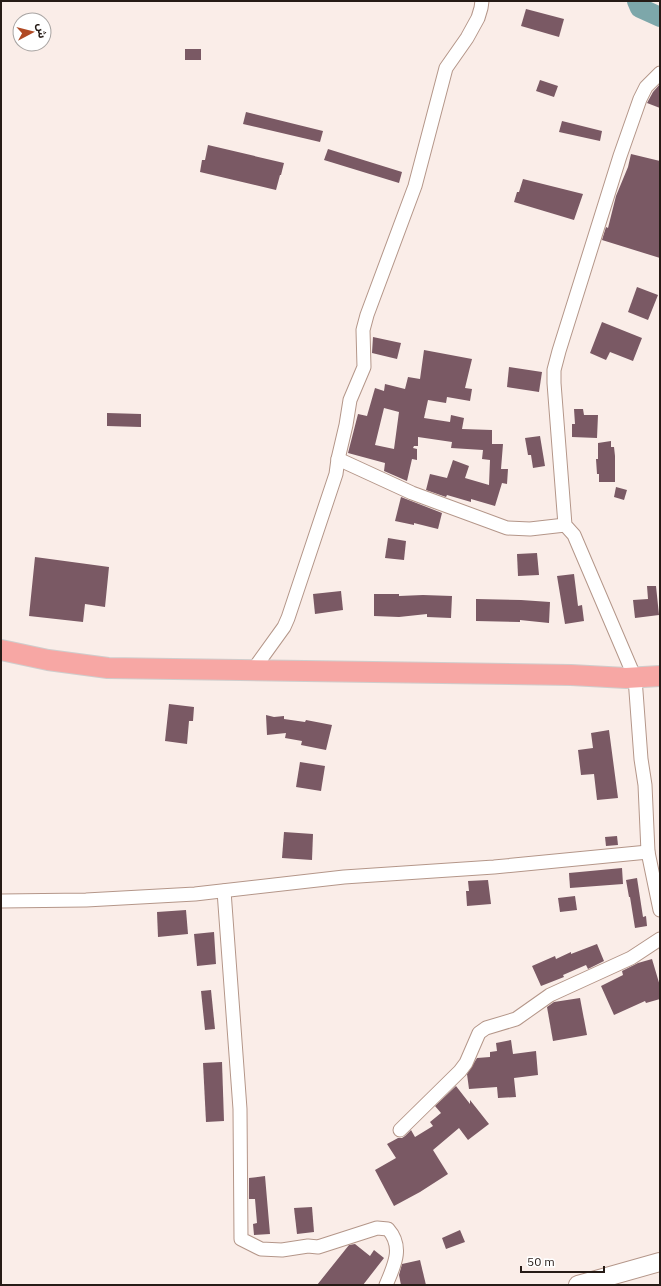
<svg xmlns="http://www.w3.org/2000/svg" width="661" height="1286" font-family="'IBM Plex Sans','Noto Sans Arabic',sans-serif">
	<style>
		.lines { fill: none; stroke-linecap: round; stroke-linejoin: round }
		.river { stroke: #7da7aa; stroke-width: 20 }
		.building { fill: #7a5964; fill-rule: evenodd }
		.minor-casing { stroke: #b49689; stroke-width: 15 }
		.secondary-casing { stroke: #b49689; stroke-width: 20 }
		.primary-casing { stroke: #cfcdcc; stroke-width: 22 }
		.minor { stroke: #fff; stroke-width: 13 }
		.secondary { stroke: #fff; stroke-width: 18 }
		.primary { stroke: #f7a7a4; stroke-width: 20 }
	</style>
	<rect width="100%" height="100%" fill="#faede8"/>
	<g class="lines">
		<!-- river -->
		<polyline class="river" points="637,1 640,8 660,17"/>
	</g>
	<!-- building -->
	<g class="building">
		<polygon points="526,9 564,19 559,37 521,26"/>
		<rect x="185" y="49" width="16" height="11"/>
		<polygon points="540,80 558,86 554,97 536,91"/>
		<polygon points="660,84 660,108 647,103 653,92"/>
		<polygon points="246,112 323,131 320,142 243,124"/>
		<polygon points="562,121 602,131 600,141 559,132"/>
		<polygon points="208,145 284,163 281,175 280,175 276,190 200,172 202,160 205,160"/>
		<polygon points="328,149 402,172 399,183 324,160"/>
		<polygon points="631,154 660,161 660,258 602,240 606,227 608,228 616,196 628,167"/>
		<polygon points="523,179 583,194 574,220 514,202 517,192 519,192"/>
		<polygon points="637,287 658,295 648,320 628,312"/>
		<polygon points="602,322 642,338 633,361 610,352 606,360 590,353"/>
		<polygon points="373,337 401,343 397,359 372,353"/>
		<path d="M 424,350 L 472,359 L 465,388 L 472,389 L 470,401 L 447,397 L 446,403 L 428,400 L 424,418 L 450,422 L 451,415 L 464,418 L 462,429 L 492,430 L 492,444 L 503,444 L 501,469 L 508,469 L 507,484 L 502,483 L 495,506 L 471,499 L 471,502 L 447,495 L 446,497 L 426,490 L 430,474 L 447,478 L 453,460 L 469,466 L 465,478 L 489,485 L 490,460 L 482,459 L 483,450 L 451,448 L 452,442 L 418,437 L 418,446 L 414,446 L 413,448 L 417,449 L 417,460 L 412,459 L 407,481 L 384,471 L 385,463 L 348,453 L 358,414 L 367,416 L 375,388 L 384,391 L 385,384 L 405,389 L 408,377 L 420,379 ZM 384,408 L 399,412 L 394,449 L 375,445 Z"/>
		<polygon points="509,367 542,372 539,392 507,387"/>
		<polygon points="574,409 583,409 584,415 598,415 597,438 572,437 572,424 575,424"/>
		<polygon points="107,413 141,414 141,427 107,426"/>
		<polygon points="540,436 545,466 533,468 531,455 528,455 525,438"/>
		<polygon points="611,441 611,447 614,447 615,456 615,482 599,482 599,474 597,474 596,459 598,459 598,443"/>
		<polygon points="616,487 627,490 624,500 614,497"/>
		<polygon points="401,497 442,513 438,529 414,523 414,525 395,521"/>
		<polygon points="388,538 406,541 404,560 385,558"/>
		<polygon points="537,553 539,575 518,576 517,554"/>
		<polygon points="35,557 109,567 105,607 85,604 83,622 29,616"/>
		<polygon points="574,574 578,606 582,605 584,621 565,624 557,576"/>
		<polygon points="647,586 656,586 659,615 635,618 633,600 648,599"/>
		<polygon points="341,591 343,610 315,614 313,594"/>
		<polygon points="374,594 399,594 399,596 423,595 452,596 451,618 427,617 427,614 399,617 374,616"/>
		<polygon points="476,599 521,600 550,602 549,623 520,620 520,622 476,621"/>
		<polygon points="169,704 194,707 193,721 189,721 187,744 165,741"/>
		<polygon points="266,715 274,717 284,716 284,719 305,722 306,720 332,725 326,750 301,745 302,741 285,738 286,733 267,735"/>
		<polygon points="609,730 618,798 597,800 594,774 581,775 578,750 593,748 591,733"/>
		<polygon points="300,762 325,766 321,791 296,787"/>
		<polygon points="284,832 313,834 312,860 282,858"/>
		<polygon points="617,836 618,845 606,846 605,837"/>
		<polygon points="622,868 623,884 570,888 569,873"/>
		<polygon points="637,878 643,917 646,916 647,926 635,928 630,897 629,897 626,880"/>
		<polygon points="488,880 491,904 467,906 466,891 469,891 468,881"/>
		<polygon points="575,896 577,910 560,912 558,898"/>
		<polygon points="186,910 188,934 158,937 157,912"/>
		<polygon points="214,932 216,964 197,966 194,934"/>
		<polygon points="597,944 604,961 588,969 586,965 563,975 564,977 541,986 532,966 555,956 556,959 571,952 571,954"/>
		<polygon points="652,959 660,986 660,999 646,1003 645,1001 614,1015 601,986 623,975 622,971 638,963"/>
		<polygon points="211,990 215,1029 205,1030 201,991"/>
		<polygon points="580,998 587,1035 553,1041 547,1007 554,1002"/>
		<polygon points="511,1040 513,1054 536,1051 538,1075 514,1078 516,1097 498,1098 497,1087 469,1089 467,1074 477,1058 490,1057 490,1052 497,1051 496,1043"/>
		<polygon points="222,1062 224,1121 206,1122 203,1063"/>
		<polygon points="456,1086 470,1104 470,1100 489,1124 468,1140 459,1128 433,1150 448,1174 420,1192 394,1206 375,1170 396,1158 387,1144 398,1138 402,1138 405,1136 411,1130 415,1137 433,1126 430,1122 441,1113 435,1106"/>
		<polygon points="265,1176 270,1234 254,1235 253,1224 257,1223 255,1199 249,1199 249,1178"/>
		<polygon points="312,1207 314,1232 297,1234 294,1208"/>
		<polygon points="460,1230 465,1242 446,1249 442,1238"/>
		<polygon points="355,1244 370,1256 374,1250 384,1258 363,1285 317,1285 349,1245"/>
		<polygon points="420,1260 426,1285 401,1285 399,1275 402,1264"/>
	</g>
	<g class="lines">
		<!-- minor casing -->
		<g class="minor-casing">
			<g id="minor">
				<polyline points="660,73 646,87 640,99 620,156 559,351 554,370 554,383 565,525 574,535 635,678 641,759 645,785 648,852 660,910"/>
				<polyline points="338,459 412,493 507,528 530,529 565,525"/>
				<polyline points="253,670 284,627 288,618 336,474 338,459 346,425 350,400 364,367 363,330 367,315 415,186 446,68 467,38 478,18 481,8 482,1"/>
				<path d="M 224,891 L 240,1109 L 241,1239 L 261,1249 L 282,1250 L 308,1246 L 318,1247 L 377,1228 L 388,1229 C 404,1247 394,1266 386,1285"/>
				<polyline points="1,901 86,900 195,894 344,877 494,867 648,852"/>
				<polyline points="400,1130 460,1071 466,1063 479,1033 486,1028 516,1019 550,995 631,958 660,939"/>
			</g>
		</g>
		<!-- secondary casing -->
		<g class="secondary-casing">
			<polyline id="secondary" points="578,1285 660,1262"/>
		</g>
		<!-- primary casing -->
		<g class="primary-casing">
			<polyline id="primary" points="1,650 48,660 108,668 571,675 626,678 660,676"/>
		</g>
		<!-- minor -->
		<use href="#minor" class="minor"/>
		<!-- secondary -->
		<use href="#secondary" class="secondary"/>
		<!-- primary -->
		<use href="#primary" class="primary"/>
	</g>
	<!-- border -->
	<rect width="661" height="1286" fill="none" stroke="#261b16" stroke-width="4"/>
	<!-- north arrow -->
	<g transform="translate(32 32) rotate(83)"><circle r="19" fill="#ffffff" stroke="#a8a4a2"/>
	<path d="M0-3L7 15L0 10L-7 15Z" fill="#b04924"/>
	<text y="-6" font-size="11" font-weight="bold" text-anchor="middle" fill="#261b16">ش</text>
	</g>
	<!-- scale -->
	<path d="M521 1266v6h83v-6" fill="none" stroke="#261b16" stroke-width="2"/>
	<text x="527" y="1266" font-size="12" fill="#261b16" stroke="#ffffff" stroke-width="3" paint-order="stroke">50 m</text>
</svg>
